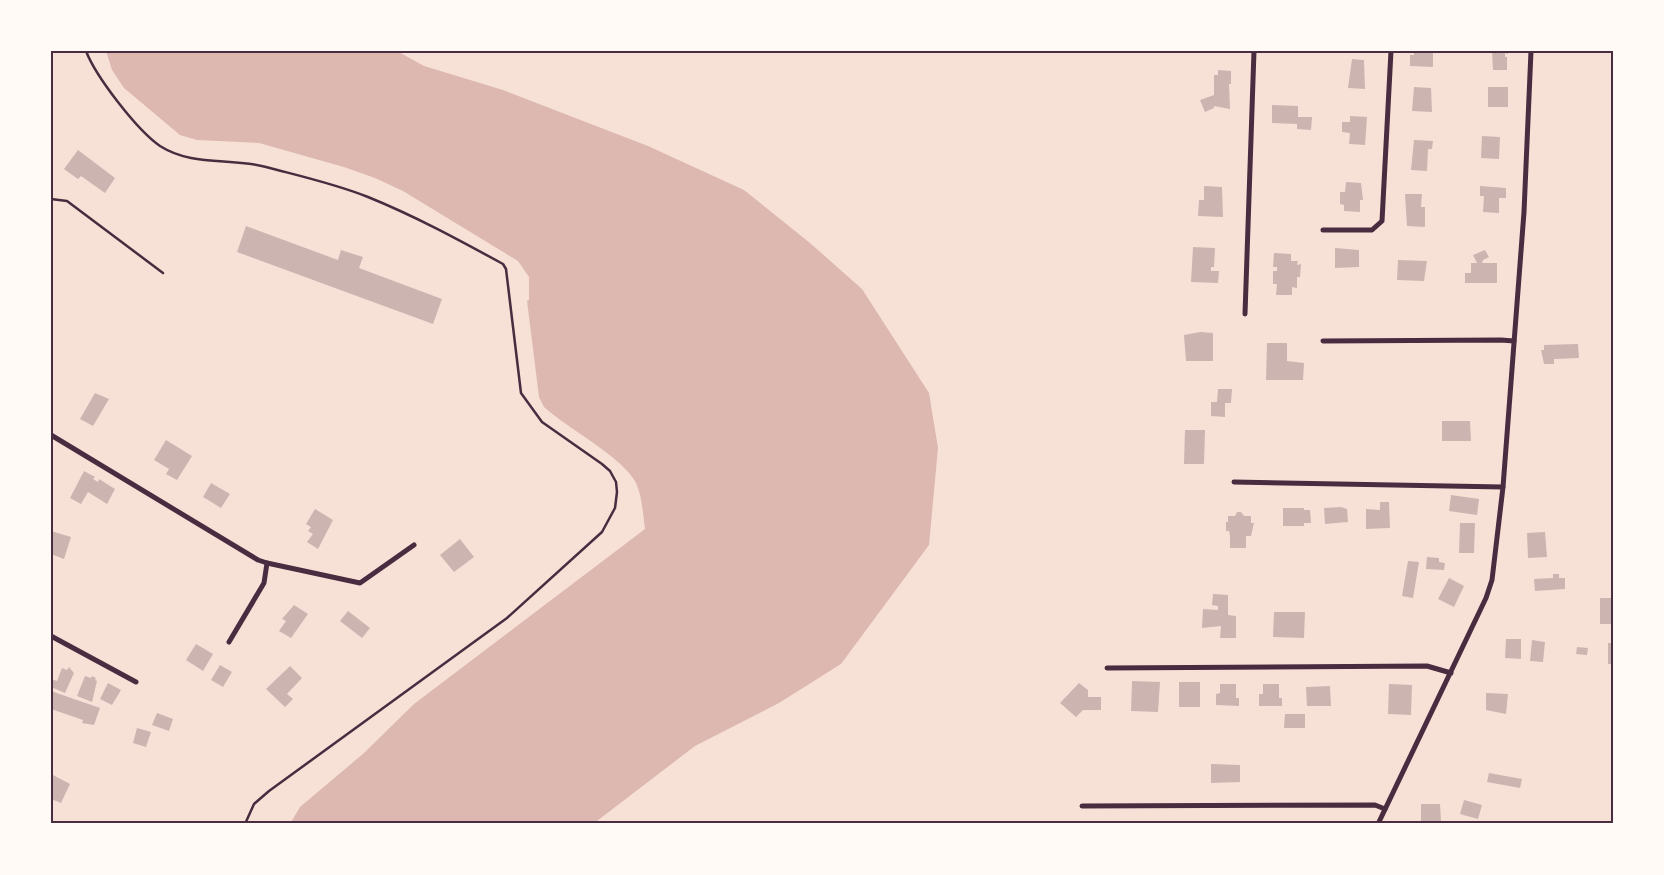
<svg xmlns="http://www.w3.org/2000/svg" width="1664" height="875" font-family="'Fira Sans',sans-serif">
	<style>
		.water { fill: #dcb8b0 }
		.building { fill: #ccb4b1 }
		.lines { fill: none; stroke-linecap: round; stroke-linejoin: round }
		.path { stroke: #4a2c40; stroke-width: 2.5 }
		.service { stroke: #4a2c40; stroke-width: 2.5 }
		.minor { stroke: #4a2c40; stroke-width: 5 }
		.neatline { fill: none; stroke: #4a2c40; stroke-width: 2 }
	</style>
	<rect width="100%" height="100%" fill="#f7e1d7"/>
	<!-- water -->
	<path class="water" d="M 106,51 L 397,51 L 424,66 L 503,90 L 648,146 L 744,190 L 810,243 L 862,289 L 929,393 L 938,448 L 929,545 L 841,664 L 779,703 L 695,746 L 593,824 L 290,824 L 300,807 L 364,753 L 414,704 L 645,529 C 643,514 642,496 636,483 C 624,458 567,428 544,407 L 539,397 L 527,301 L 529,300 L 529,277 L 518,261 L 403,191 L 375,178 L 344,167 L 259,143 L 197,140 L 180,135 L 124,88 L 112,70 Z"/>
	<!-- building -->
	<g class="building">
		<rect x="1285" y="51" width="17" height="2"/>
		<polygon points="1414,51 1433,51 1433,67 1410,66 1410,55 1414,55"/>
		<polygon points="1492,51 1508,51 1508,54 1505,53 1505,57 1507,57 1507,70 1493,70"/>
		<polygon points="1352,59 1364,60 1365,89 1348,88"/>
		<polygon points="1218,70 1231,71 1231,84 1229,84 1230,109 1214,106 1214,108 1205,112 1200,100 1214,95 1214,75 1218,75"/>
		<polygon points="1414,87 1431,88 1432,112 1412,111"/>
		<rect x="1488" y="87" width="20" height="20"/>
		<polygon points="1272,105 1298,106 1298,117 1312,117 1311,130 1297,129 1297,124 1272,123"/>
		<polygon points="1350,116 1367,117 1365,145 1349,144 1350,133 1342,132 1342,122 1350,122"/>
		<polygon points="1482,136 1500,137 1499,159 1481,158"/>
		<polygon points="1414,140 1433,141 1432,149 1428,149 1427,171 1411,170"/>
		<polygon points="78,150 115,178 105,193 81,176 78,179 64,169"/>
		<polygon points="1346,182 1361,183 1363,200 1360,200 1360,212 1344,211 1344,205 1340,204 1340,192 1345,192"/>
		<polygon points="1204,186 1222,187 1223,217 1198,216 1199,200 1204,200"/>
		<polygon points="1480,186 1506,188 1506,198 1499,198 1499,213 1483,212 1484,196 1480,196"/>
		<polygon points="1405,194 1422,194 1421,207 1425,207 1425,227 1407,226"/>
		<polygon points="246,226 338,260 341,250 363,257 359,268 442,299 433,324 237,252"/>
		<polygon points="1193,247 1215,248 1214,267 1211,267 1211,271 1219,271 1218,283 1191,282"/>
		<polygon points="1335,248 1359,250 1359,267 1335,268"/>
		<polygon points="1485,250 1489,257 1483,260 1482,263 1497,263 1497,283 1465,283 1465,273 1471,273 1471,263 1477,263 1473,255"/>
		<polygon points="1274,253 1291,254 1291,261 1298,261 1297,265 1301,264 1300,277 1297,277 1297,288 1292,287 1292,295 1276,295 1277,284 1273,284 1273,271 1277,271 1277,267 1273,267"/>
		<polygon points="1398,260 1427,261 1424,281 1397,280"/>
		<polygon points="1200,332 1213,333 1213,361 1186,361 1184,335"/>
		<polygon points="1267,343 1287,343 1287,361 1304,363 1303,380 1266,380"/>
		<polygon points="1578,344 1579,358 1554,359 1554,364 1544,364 1541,350 1544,350 1544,345"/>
		<polygon points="1218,389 1232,389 1231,403 1225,403 1225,417 1211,416 1211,402 1217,402"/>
		<polygon points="95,393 109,399 93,426 80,419"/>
		<polygon points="1442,421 1470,421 1471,441 1442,441"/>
		<polygon points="1185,430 1205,430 1204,464 1184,464"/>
		<polygon points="166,440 192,456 177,480 166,474 169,469 154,460"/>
		<polygon points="84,471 95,477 93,479 98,482 99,479 115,489 107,504 88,492 81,504 70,498"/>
		<polygon points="211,483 230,494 221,508 203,497"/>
		<polygon points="1451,495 1479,499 1477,515 1449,511"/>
		<polygon points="1380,502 1389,502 1390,528 1366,529 1366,509 1380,510"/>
		<polygon points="1341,507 1347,509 1348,522 1325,524 1324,508"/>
		<polygon points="1283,508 1304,508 1304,510 1310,510 1311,523 1304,523 1304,526 1283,526"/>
		<polygon points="315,509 333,520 318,549 307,542 313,534 308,531 311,527 306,524"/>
		<polygon points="1237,512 1241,512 1244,516 1251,516 1251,523 1254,523 1251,536 1246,536 1246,548 1230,548 1230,536 1229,531 1226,531 1226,522 1228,522 1228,516 1235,516"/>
		<polygon points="1460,523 1475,523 1474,553 1459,553"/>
		<polygon points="51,531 71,537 64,559 51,554"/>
		<polygon points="1545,532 1547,557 1528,558 1527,533"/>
		<polygon points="460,539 474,557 454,572 440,555"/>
		<polygon points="1427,557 1439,558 1439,562 1445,563 1444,570 1426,569"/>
		<polygon points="1408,561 1419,562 1413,598 1402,596"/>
		<polygon points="1553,574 1559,574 1559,578 1565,578 1565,589 1535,591 1534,579 1553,578"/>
		<polygon points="1449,578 1464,586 1454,607 1438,599"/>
		<polygon points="1213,594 1228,595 1228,615 1236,616 1236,638 1220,638 1221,626 1202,628 1203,609 1218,610 1218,606 1212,605"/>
		<rect x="1600" y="598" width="13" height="26"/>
		<polygon points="294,605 308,614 291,638 279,631 286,621 282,619"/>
		<polygon points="348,611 370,628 362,638 340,621"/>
		<polygon points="1274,612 1305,612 1304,638 1273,637"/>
		<polygon points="1506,639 1521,639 1521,659 1505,658"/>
		<polygon points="1532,640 1545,642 1543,662 1530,661"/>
		<rect x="1608" y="643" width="5" height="21"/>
		<polygon points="196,644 213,654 203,671 186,660"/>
		<polygon points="1577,647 1588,648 1587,655 1576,654"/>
		<polygon points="220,665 232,672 223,687 211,680"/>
		<polygon points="290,666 302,678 287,694 293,699 285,707 266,689"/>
		<polygon points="69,667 74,673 65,693 51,687 51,679 57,681 62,668 67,670"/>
		<polygon points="85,676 91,678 92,676 96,678 95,680 97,681 92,702 77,696"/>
		<polygon points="1132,681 1160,682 1158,712 1131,711"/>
		<rect x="1179" y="682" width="21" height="25"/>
		<polygon points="108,683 121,690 112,705 100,699"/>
		<polygon points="1079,683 1088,690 1088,697 1101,697 1101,710 1083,710 1076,717 1060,703"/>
		<polygon points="1220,684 1236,684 1236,698 1239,698 1239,706 1216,705 1216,694 1220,693"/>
		<polygon points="1263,684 1279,684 1279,698 1282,698 1282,706 1259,706 1259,694 1263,694"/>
		<polygon points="1389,684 1412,685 1411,715 1388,714"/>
		<polygon points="1330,686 1331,706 1307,706 1306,687"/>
		<polygon points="51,691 100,708 94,725 82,723 83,720 51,709"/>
		<polygon points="1486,693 1508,694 1506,714 1486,710"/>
		<polygon points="157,713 173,719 169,731 152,725"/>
		<polygon points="1285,714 1305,714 1305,728 1284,728"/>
		<polygon points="137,728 151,732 146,747 133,743"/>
		<polygon points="1211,764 1240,765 1240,782 1211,783"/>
		<polygon points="1489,773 1522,779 1520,788 1487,782"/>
		<polygon points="51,774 70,784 61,803 51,799"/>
		<polygon points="1464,800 1482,805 1478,819 1460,814"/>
		<polygon points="1421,804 1440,804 1441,821 1437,821 1437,824 1421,824"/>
	</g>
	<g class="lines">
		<!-- path -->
		<path class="path" d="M 86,51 C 96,77 137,130 160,146 C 193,167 230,157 266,167 C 300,176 336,184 368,197 C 415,216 459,240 503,264 L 506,269 L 521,393 L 542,422 L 602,464 L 610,471 L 616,482 L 617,492 L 615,508 L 602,532 L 507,618 L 269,791 L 254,804 L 245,824"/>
		<!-- service -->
		<polyline class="service" points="51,199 67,201 163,273"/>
		<!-- minor -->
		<g class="minor">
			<polyline points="1323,230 1372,230 1382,221 1391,51"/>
			<polyline points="1245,314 1254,51"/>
			<polyline points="1323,341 1501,340 1514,341"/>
			<polyline points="51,435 258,560 267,563 360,583 414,545"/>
			<polyline points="1234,482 1503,487"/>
			<polyline points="51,636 136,682"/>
			<polyline points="229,642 264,583 267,563"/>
			<polyline points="1107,668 1427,666 1451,673"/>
			<polyline points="1082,806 1375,805 1385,809"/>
			<polyline points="1378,824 1486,598 1492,580 1503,487 1524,212 1531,51"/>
		</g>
	</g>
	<!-- border -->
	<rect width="1664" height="875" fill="none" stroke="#fffaf5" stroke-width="105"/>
	<rect x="52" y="52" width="1560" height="770" class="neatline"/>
</svg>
